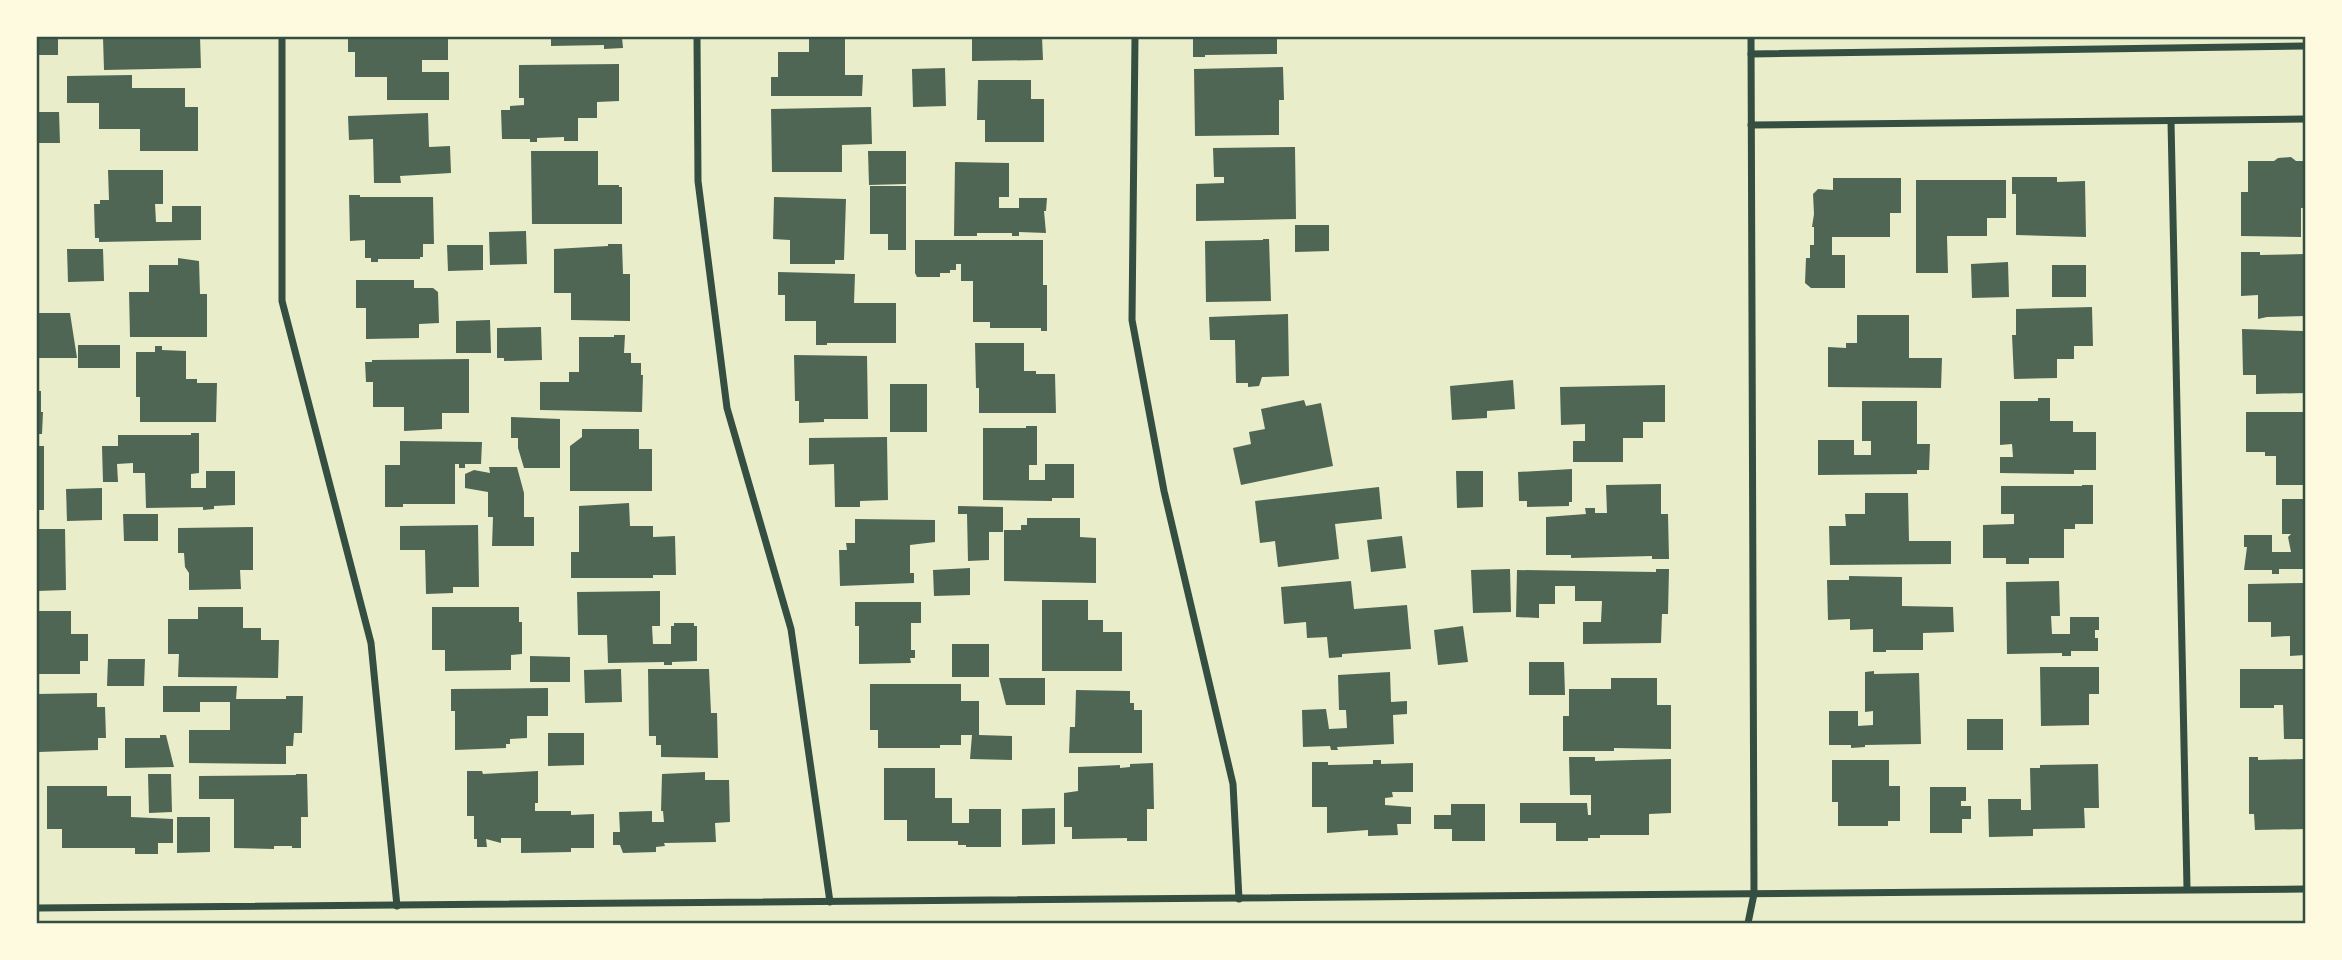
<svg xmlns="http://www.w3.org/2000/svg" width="2342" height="960" font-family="Poppins,sans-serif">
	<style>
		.building { fill: #4f6655 }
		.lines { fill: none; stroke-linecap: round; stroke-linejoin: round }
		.minor { stroke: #344e41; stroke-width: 7 }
		.neatline { fill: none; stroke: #344e41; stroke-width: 2.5 }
	</style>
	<rect width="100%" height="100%" fill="#e9edc9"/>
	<!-- building -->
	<g class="building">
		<rect x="37" y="37" width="21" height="18"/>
		<polygon points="103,37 200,37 201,68 104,70"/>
		<polygon points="348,37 448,37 448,60 422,60 422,72 449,72 449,100 387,100 387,77 355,77 355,52 348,52"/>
		<polygon points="551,37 622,37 623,48 604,49 604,45 551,46"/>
		<polygon points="809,37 845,37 845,75 863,75 862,96 771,96 771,77 778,77 778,52 809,52"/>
		<polygon points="972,37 1042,37 1043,60 972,61"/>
		<polygon points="1193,37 1277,37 1277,54 1205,55 1205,57 1193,57"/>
		<polygon points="619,64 619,101 597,102 597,118 578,118 578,141 564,141 564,137 537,138 537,142 530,142 530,139 502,139 501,110 510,110 510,106 524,105 524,98 519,98 519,65"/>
		<polygon points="1283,67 1284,100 1279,100 1279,135 1195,136 1194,69"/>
		<polygon points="945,68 946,106 913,107 912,69"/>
		<polygon points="132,75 132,88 185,88 185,107 198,107 198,151 140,151 140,129 99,129 99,103 67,103 67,76"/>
		<polygon points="978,80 1031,80 1031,99 1044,99 1044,142 985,142 985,120 977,120"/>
		<polygon points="871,107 872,144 842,145 842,172 772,172 771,109"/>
		<polygon points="37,112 59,112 60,143 37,143"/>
		<polygon points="428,113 429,147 450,146 451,173 400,176 401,183 374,183 373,139 349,140 348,116"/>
		<polygon points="1295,147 1296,219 1196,221 1196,184 1224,183 1224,177 1214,177 1213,148"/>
		<polygon points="531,151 598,151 598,185 619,185 619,187 622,187 622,224 532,224"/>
		<polygon points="868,151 906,151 906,184 869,185"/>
		<polygon points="2291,157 2296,161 2305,161 2305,208 2301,208 2301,237 2241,236 2241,192 2248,192 2248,161 2274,161 2278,158"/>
		<polygon points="955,162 1009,163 1009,197 999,197 999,208 1019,208 1019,198 1047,198 1046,211 1044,211 1046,233 1019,232 1019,236 1012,236 1012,233 977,233 977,236 954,236"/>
		<polygon points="108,170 163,170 163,204 155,204 156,222 172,222 172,206 201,206 201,240 99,242 99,238 95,238 94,204 100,204 100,200 109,200"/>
		<polygon points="2012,177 2057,177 2057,182 2085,181 2086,237 2016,235 2016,194 2012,194"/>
		<polygon points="1833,178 1901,178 1901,213 1890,213 1890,237 1832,237 1832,255 1845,255 1845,288 1811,288 1805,283 1806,258 1810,258 1810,245 1814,245 1814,227 1812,227 1814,214 1813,194 1818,189 1833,190"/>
		<polygon points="1916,180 2006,180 2006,218 1987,218 1987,236 1947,236 1948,273 1916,273"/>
		<polygon points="870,186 906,186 906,250 888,250 888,234 870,234"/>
		<polygon points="349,195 360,195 360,197 433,197 434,244 423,244 423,257 420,257 420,259 378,259 378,262 371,262 371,258 365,258 365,240 350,241"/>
		<polygon points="774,197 846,199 844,260 835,260 835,264 790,264 790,240 773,239"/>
		<polygon points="1295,225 1329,225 1329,251 1295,252"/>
		<polygon points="526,231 527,264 490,265 489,232"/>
		<polygon points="1263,239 1269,239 1271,301 1206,302 1205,241 1263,240"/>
		<polygon points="915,240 1043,240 1043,285 1047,285 1047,331 1041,331 1041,328 990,328 990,322 973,322 973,281 961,281 961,264 956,264 956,270 950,270 950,273 940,273 940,277 917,277 915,273"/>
		<polygon points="608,244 622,244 623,274 630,274 630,321 571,320 571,293 554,293 554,249 608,246"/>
		<polygon points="447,245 483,245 483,270 448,271"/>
		<polygon points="67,249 103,249 104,281 68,282"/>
		<polygon points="2241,252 2260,252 2260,255 2305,254 2305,316 2267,317 2258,319 2258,295 2241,296"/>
		<polygon points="178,258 199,261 200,294 207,294 207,337 130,337 129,292 149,292 149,265 178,265"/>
		<polygon points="2008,262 2009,297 1972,298 1971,264"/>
		<rect x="2052" y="265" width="34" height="32"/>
		<polygon points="778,272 855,274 854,303 896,303 896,343 827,343 827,345 816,345 816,321 785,321 785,295 778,295"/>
		<polygon points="356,280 414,280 414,288 433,288 438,292 439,323 419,324 419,338 366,339 366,308 356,308"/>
		<polygon points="2092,307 2093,346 2074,346 2074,359 2057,359 2057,378 2014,379 2012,335 2016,335 2016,309"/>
		<polygon points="37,313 70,313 77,358 37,358"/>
		<polygon points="1288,314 1289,376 1262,377 1259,386 1248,387 1248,383 1236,383 1235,340 1210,340 1209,317"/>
		<polygon points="1857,315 1909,315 1909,358 1942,358 1941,388 1828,387 1828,347 1846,348 1846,343 1857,343"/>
		<polygon points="490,320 491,353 456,353 456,321"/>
		<polygon points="541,327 542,360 504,361 504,358 497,358 497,328"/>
		<polygon points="2242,329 2303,331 2303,343 2305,343 2305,393 2256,394 2256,375 2243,375"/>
		<polygon points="614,335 625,335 624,353 631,353 631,363 641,363 641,375 643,375 642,412 540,410 540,382 569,382 569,372 579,372 579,337 614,337"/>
		<polygon points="975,343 1024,343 1024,371 1036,371 1036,374 1055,374 1056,413 979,413 979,388 976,388"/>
		<rect x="78" y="345" width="42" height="23"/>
		<polygon points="155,346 162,346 162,350 186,351 186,379 197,379 197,383 217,383 216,422 140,422 140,397 136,397 136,352 155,352"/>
		<polygon points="794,355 867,356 868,419 824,419 824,422 799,423 799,401 795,401"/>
		<polygon points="469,359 469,413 442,413 442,429 404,431 404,407 373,407 373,382 366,382 365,362 372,362 372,360"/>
		<polygon points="1513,380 1515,409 1487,411 1487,418 1452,420 1450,386"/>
		<rect x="890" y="384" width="37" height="48"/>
		<polygon points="1665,385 1665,422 1643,422 1643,438 1623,438 1623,462 1573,462 1573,441 1585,441 1585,424 1561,425 1560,387"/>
		<polygon points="37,391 41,391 41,412 43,412 42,434 37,434"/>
		<polygon points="2038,398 2050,398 2050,421 2073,421 2073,432 2096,432 2096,470 2074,470 2074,474 2000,473 2000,457 2013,457 2012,444 2000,445 2000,401 2038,401"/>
		<polygon points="1304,400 1306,406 1321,403 1333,466 1241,485 1233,448 1251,444 1249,432 1265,429 1261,409"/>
		<polygon points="1862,401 1917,401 1917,444 1930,444 1929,470 1917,470 1917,474 1818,475 1818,440 1854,440 1854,455 1871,455 1871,441 1862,441"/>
		<polygon points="2246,412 2305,412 2305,485 2276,485 2276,456 2265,456 2265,452 2246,452"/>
		<polygon points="511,417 560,419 560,468 524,468 518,448 518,438 511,438"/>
		<polygon points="1026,426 1037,426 1037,465 1029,465 1029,480 1045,480 1045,464 1074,464 1074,498 1052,498 1052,501 983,500 983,428 1026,428"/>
		<polygon points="582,429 639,429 639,449 652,449 652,491 570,491 570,446 582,437"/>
		<polygon points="191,433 199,433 199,473 191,474 191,488 206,488 206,471 235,471 235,505 214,506 214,509 203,510 203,507 146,508 145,473 133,473 133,463 117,464 118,482 103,482 102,446 118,446 118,435 191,435"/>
		<polygon points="887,437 888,500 860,501 860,507 835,507 834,464 809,465 809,438"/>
		<polygon points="400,441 482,442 481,464 465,464 465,468 459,468 459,464 455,464 455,504 403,504 403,507 385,507 385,465 400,465"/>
		<rect x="37" y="446" width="7" height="64"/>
		<polygon points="489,467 517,467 524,493 524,517 534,517 534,546 492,546 493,517 488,517 488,492 465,488 465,474 474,470 490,473"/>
		<polygon points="1572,469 1572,502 1569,502 1569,506 1527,507 1527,501 1519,501 1518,472"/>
		<polygon points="1456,471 1483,471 1483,507 1457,508"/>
		<polygon points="1661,484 1661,514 1668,514 1669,559 1652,559 1652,556 1571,558 1571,555 1546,555 1546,517 1586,514 1585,508 1595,508 1595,513 1607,513 1606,485"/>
		<polygon points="2082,485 2093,485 2093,524 2075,524 2075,529 2064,529 2064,558 2029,558 2029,564 2006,564 2006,558 1983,558 1983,525 2014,524 2014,514 2001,514 2001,486 2082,486"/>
		<polygon points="1379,487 1382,519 1335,524 1339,559 1278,567 1275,541 1260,543 1255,501"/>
		<polygon points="102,488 102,520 67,521 66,489"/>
		<polygon points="1865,493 1908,493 1909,541 1951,541 1951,564 1830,565 1829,526 1846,526 1845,514 1865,514"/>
		<polygon points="2282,499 2305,499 2305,569 2279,569 2279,574 2272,574 2272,570 2244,570 2247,547 2244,547 2244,535 2272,535 2272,552 2291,552 2288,537 2291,534 2282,534"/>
		<polygon points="629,503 630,526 653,526 653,537 675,536 676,575 653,575 653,578 571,578 571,552 579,552 579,506"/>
		<polygon points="958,506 1003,507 1003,532 989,532 989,560 968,561 967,514 958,514"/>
		<polygon points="123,514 158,514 158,541 124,541"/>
		<polygon points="1027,518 1080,518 1080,537 1096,538 1096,583 1004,581 1004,530 1021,530 1021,525 1027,525"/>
		<polygon points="855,519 935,520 935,542 910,545 910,573 914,573 914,583 840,586 839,550 847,550 846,543 855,543"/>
		<polygon points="478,525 479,587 453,587 453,593 426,594 425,550 400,550 400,526"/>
		<polygon points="253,527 253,570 240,570 241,589 189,590 189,573 185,567 184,553 178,553 178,528"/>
		<polygon points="37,529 65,529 66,590 37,591"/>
		<polygon points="1402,536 1406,568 1371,572 1367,540"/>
		<polygon points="970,568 970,595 934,596 933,570"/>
		<polygon points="1510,569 1511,612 1473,613 1471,570"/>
		<polygon points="1656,569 1669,569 1668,614 1662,614 1661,643 1583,644 1583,622 1601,622 1602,601 1575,601 1575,586 1555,586 1555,604 1539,604 1539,618 1516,617 1517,570 1656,572"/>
		<polygon points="1849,576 1902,577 1902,606 1953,607 1954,632 1923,633 1923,650 1886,650 1886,652 1873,652 1873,629 1850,630 1850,619 1828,620 1827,580 1849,580"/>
		<polygon points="1351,581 1354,609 1407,605 1411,649 1342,654 1342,657 1329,658 1327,637 1307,638 1306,622 1284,624 1281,587"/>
		<polygon points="2059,581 2060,616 2051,616 2052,634 2070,634 2070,617 2099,617 2099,630 2095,630 2095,638 2098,638 2098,651 2071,651 2071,656 2062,656 2062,653 2007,654 2006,582"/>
		<polygon points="2305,583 2305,655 2290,656 2290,636 2271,637 2271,622 2248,622 2248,584"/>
		<polygon points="660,591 660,626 652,626 653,644 671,644 671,626 674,626 674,623 694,623 694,626 697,626 697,661 672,662 672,665 664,665 664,662 608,663 607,635 578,635 577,592"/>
		<polygon points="1042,600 1088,600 1088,620 1103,620 1103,632 1122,632 1122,671 1042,671"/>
		<polygon points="855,602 921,602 921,623 911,623 911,650 915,650 915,658 910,658 911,663 859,664 859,626 855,626"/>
		<polygon points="198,607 243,607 243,628 261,628 261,640 279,640 278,678 178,677 179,654 168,654 168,619 198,619"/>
		<polygon points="432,607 519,607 519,622 522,622 522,654 511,655 511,670 445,671 445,650 432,650"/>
		<polygon points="37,611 71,611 71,634 88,634 88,661 80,661 80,674 37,674"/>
		<polygon points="1463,626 1468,662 1438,665 1434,630"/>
		<rect x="952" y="644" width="37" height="33"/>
		<polygon points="530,656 570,657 570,682 530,682"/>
		<polygon points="108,659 145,659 144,686 107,686"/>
		<polygon points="1529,662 1564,662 1565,695 1529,695"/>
		<polygon points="2040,667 2099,667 2099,694 2089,694 2089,725 2041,726"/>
		<polygon points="621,669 622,702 585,703 584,670"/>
		<polygon points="648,669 709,669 711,713 717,713 718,758 661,757 661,745 656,745 656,736 649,736"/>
		<polygon points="2240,669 2305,669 2305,739 2284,739 2283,705 2274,705 2274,708 2240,708"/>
		<polygon points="1874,671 1874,674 1919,673 1921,744 1865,745 1865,747 1851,748 1851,745 1829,745 1829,711 1858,711 1858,726 1873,725 1873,711 1865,712 1865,672"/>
		<polygon points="1390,672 1391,702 1407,701 1407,714 1393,715 1394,744 1337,747 1338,750 1331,750 1330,746 1303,747 1302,710 1326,709 1329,729 1347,728 1346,710 1339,710 1338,675"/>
		<polygon points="999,678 1045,678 1045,705 1006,705"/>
		<polygon points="1611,678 1657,678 1657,705 1671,705 1671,749 1614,748 1614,751 1563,751 1563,716 1569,716 1569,689 1611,689"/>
		<polygon points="870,684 961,684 961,701 979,701 979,735 1012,736 1012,760 970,759 972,735 961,735 961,745 940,745 940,748 878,748 878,730 870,730"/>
		<polygon points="163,686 237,686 236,699 286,699 286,696 303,696 302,733 294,733 293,746 286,746 286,764 189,763 189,730 230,730 230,702 200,702 200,712 163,712"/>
		<polygon points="548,688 548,716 527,716 527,738 510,739 510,744 506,744 506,748 455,750 455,711 451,711 451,689"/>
		<polygon points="1076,690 1130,691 1130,703 1134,703 1134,710 1142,710 1142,753 1069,753 1070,727 1075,727"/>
		<polygon points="97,693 97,707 105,707 106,738 98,738 98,750 38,752 37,694"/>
		<rect x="1967" y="719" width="36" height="31"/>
		<polygon points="548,733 584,733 584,765 548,766"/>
		<polygon points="160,735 166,735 174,767 125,768 125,738 160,738"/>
		<polygon points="1569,757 1595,757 1595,761 1671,759 1671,813 1649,814 1649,835 1600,835 1600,838 1588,838 1588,841 1556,841 1556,823 1520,823 1520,803 1587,803 1588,815 1591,815 1591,795 1570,795"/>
		<polygon points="2249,757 2258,757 2258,760 2305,759 2305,829 2255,830 2254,814 2249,814"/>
		<polygon points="1373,760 1381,760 1381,764 1413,763 1413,792 1392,792 1393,797 1385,798 1385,805 1411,807 1411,824 1397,824 1398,835 1368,836 1368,830 1327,833 1327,807 1312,807 1312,762 1328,762 1328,765 1373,764"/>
		<polygon points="1832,760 1889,760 1889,786 1900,786 1900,821 1888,821 1888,826 1838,826 1838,802 1832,802"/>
		<polygon points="1153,763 1154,809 1147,809 1147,841 1127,841 1127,838 1072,839 1072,827 1064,827 1064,793 1078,791 1078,767 1120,765 1120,768 1130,767 1130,764"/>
		<polygon points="2098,764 2099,808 2084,808 2085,828 2033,829 2033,836 1989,837 1988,799 2021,799 2021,810 2031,810 2030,768 2040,768 2040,765"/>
		<polygon points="884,768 935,768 935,798 952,798 952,823 969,823 969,809 1001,809 1001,847 966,847 966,845 958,845 958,841 907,841 907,820 884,820"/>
		<polygon points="467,771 482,771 483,774 538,771 538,803 535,803 535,811 571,811 571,815 594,814 594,848 571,848 571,852 521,853 521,838 501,838 501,843 486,839 487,847 477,847 477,839 474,839 474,816 467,816"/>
		<polygon points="705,772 705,780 729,780 730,822 715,823 716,842 664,843 665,846 656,847 656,852 623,853 620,845 613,845 613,832 620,832 619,812 652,811 652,822 664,822 663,811 661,811 662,774"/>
		<polygon points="148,774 171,774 172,812 149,813"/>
		<polygon points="296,774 307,774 308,817 301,817 301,848 292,848 292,846 274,846 274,849 234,848 234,799 199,799 199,776 296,775"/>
		<polygon points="47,786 107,786 107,796 131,796 131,817 173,819 173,843 158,843 158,854 135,854 135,848 62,848 62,829 47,829"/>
		<polygon points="1930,787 1966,787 1966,801 1961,801 1961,806 1971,806 1971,819 1962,819 1962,833 1930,833"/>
		<polygon points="1451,804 1485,804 1485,841 1452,841 1452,829 1434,829 1434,815 1451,815"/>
		<polygon points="1055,808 1055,844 1022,845 1022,809"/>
		<polygon points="177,817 210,817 210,852 177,853"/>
	</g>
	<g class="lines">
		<!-- minor -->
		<g class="minor">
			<polyline points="282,37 282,301 371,643 397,906"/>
			<polyline points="697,37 698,181 727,408 791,629 830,902"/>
			<polyline points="1135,37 1132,320 1164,491 1233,784 1239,899"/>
			<polyline points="1751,54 2305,46"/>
			<polyline points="2171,121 2187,888"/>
			<polyline points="1751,125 2305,119"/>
			<polyline points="37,908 2305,889"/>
			<polyline points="1748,923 1754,894 1751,37"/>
		</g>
	</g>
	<!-- border -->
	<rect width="2342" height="960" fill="none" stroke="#fefae0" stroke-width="77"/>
	<rect x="38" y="38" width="2266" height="884" class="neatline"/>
</svg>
